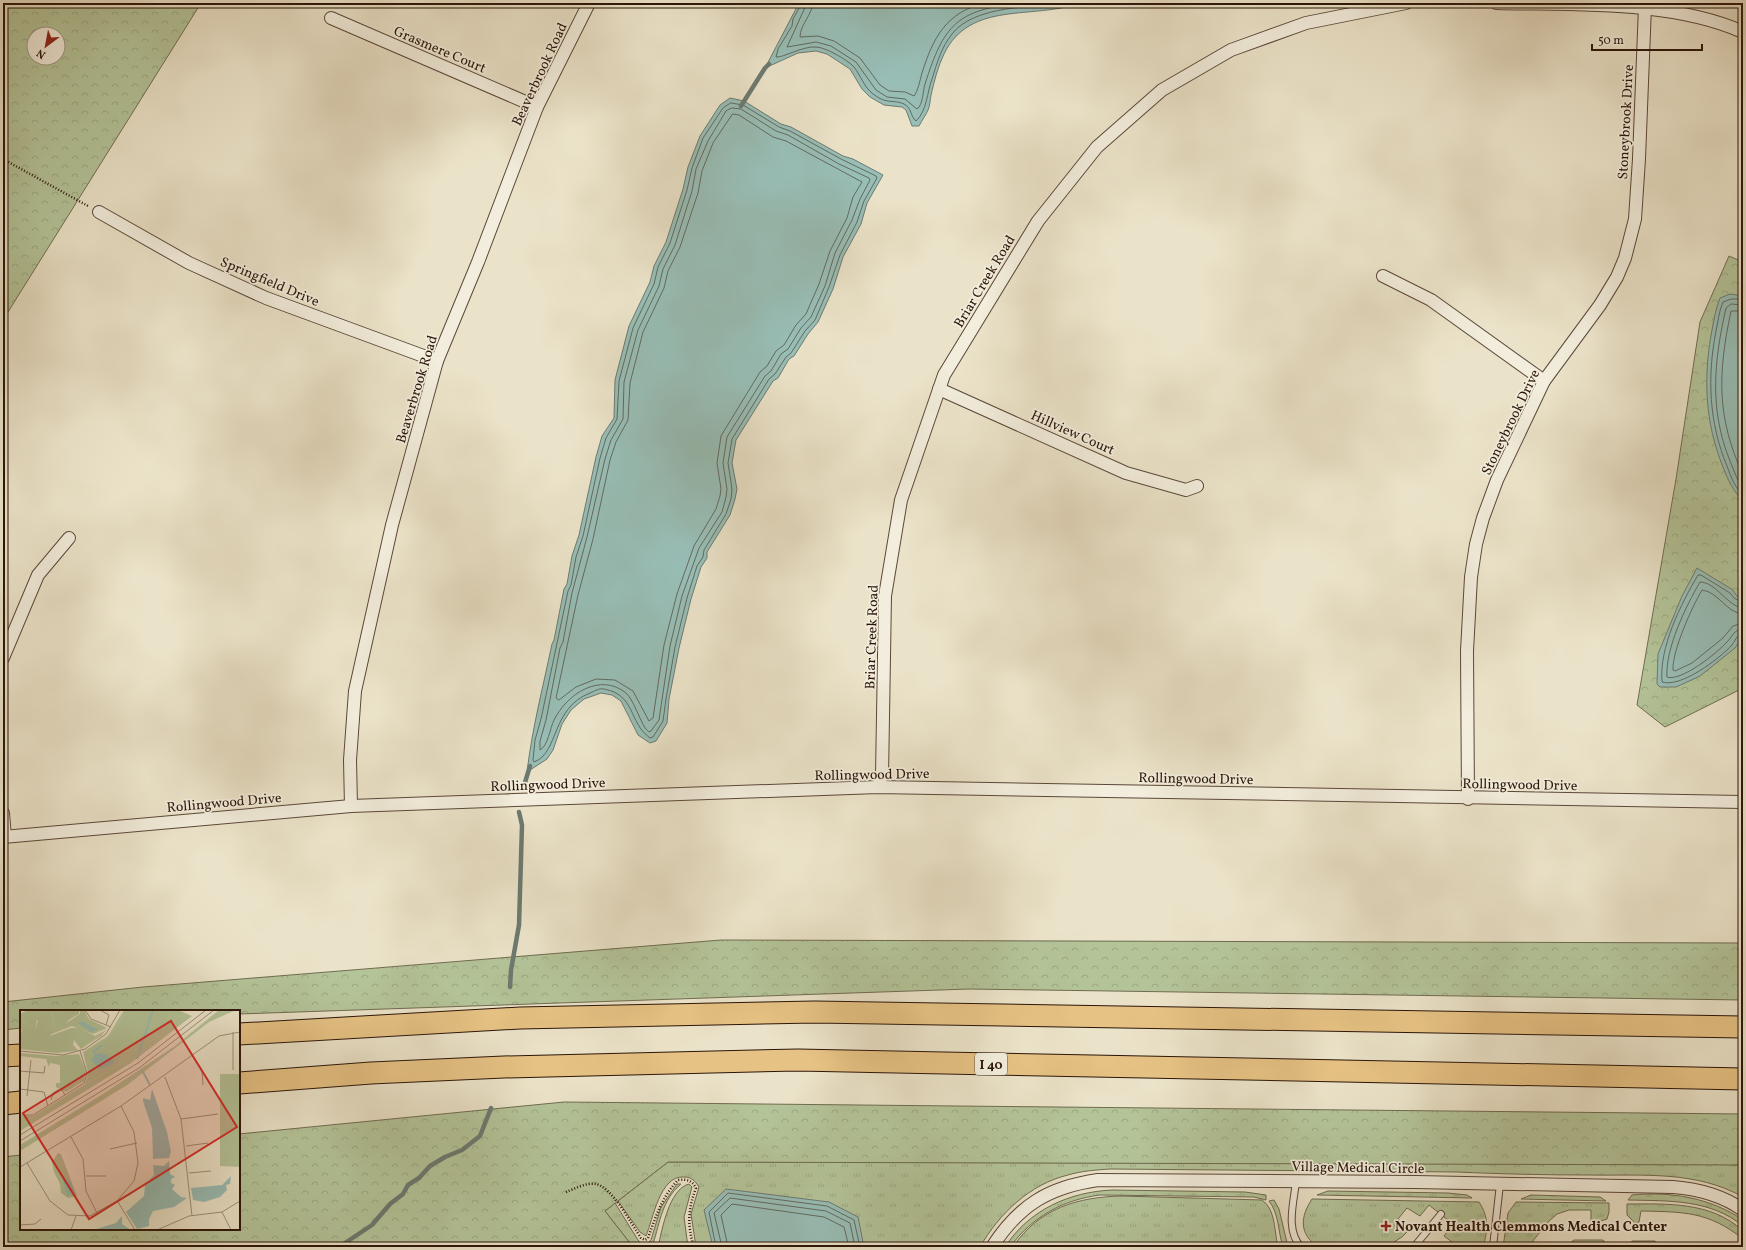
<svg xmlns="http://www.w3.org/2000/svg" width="1746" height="1250" font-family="Vollkorn,serif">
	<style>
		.grass { fill: url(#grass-tufts); stroke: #706c51 }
		.forest { fill: url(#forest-crowns); stroke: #706c51; fill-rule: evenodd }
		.water { fill: #98beb6; stroke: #6c7a71 }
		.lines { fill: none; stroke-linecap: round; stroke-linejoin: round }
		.shore { stroke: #626a60; stroke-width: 1 }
		.stream { stroke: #6c7a71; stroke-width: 4.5 }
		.lane-casing { stroke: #5b4839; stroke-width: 8 }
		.street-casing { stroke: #5b4839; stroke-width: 14 }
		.highway-casing { stroke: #2b1509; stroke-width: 23 }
		.path { stroke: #2b1509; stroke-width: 2.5; stroke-dasharray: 1 2; stroke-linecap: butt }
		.lane { stroke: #f2eddc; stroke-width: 6 }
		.street { stroke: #f2eddc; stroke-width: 12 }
		.highway { stroke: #e6c284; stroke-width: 21 }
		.poi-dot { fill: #8f2418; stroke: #f2eddc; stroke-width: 1.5 }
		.labels { text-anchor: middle; stroke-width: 3.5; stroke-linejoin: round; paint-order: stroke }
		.shield { fill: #f2eddc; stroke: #675648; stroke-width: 1 }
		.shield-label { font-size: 13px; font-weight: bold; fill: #2b1509 }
		.street-label { font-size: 14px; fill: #2b1509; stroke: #f2eddc }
		.poi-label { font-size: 14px; font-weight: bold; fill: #2b1509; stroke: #f2eddc; text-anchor: start }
		.inset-river { fill: none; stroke: #98beb6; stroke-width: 2 }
		.inset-road { fill: none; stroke: #9e917c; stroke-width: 1 }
		.view { fill: #d62828; fill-opacity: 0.15; stroke: #d62828; stroke-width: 2 }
		.inset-edge { fill: none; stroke: #2b1509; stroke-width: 2 }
	</style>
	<defs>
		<pattern id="grass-tufts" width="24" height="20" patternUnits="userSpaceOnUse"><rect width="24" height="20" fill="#b4c499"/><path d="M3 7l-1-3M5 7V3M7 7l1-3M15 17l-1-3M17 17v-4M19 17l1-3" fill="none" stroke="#9ba882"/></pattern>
		<pattern id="forest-crowns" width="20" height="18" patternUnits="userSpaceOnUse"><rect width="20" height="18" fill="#b4c499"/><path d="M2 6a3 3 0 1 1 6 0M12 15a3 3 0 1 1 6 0" fill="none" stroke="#9ba882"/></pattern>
	</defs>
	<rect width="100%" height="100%" fill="#ebe3c9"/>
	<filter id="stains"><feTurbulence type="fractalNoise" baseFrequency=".005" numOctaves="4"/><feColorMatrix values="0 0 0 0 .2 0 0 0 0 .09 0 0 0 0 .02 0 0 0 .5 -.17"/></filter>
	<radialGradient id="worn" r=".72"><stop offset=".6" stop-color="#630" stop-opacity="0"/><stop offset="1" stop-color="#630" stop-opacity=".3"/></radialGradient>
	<!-- grass -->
	<g class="grass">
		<path d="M 668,1162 L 1714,1164 L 1743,1165 L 1743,1197 C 1695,1170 1642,1176 1588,1175 C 1545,1175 1501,1174 1457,1172 L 1110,1169 C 1096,1170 1081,1171 1068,1175 C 1030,1184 999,1214 980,1247 L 696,1247 L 691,1214 L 699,1187 C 695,1181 692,1177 684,1177 C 660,1175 653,1219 646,1236 L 640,1232 L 618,1201 Z"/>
		<path d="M 677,1184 L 681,1184 C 662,1200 660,1222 653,1244 L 651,1247 L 633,1247 L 605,1211 L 615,1203 L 638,1240 L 642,1244 L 646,1245 L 651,1240 L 661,1207 Z"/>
		<path d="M 689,1184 L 692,1187 L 684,1217 L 688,1247 L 658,1247 C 662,1230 669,1189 689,1184 Z"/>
		<path d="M 1112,1190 L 1245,1192 L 1266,1195 L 1266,1200 L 1254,1197 L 1100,1195 C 1063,1200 1033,1216 1010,1247 L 1005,1247 C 1029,1210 1069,1192 1112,1190 Z"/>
		<polygon points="1328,1191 1448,1193 1467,1195 1472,1198 1317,1195"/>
		<polygon points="1531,1195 1600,1197 1606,1201 1521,1199"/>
		<path d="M 1632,1195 C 1670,1191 1711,1198 1743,1220 L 1743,1226 C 1710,1199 1669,1201 1628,1200 Z"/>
		<path d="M 1122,1196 L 1262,1200 C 1276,1210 1274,1231 1278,1247 L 1013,1247 C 1039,1208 1078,1197 1122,1196 Z"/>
		<path d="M 1312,1199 L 1479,1202 C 1489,1217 1488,1230 1483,1247 L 1459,1247 L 1444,1236 L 1453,1224 L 1429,1205 L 1420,1216 L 1407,1208 L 1398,1219 L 1411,1228 L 1402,1237 L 1386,1247 L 1318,1247 C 1299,1234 1300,1217 1312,1199 Z"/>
		<path d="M 1274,1200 L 1279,1209 L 1288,1247 L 1283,1247 C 1278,1232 1279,1213 1269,1201 Z"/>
		<polygon points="1516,1202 1609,1203 1609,1212 1607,1219 1595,1223 1591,1221 1591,1210 1569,1210 1557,1214 1549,1221 1528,1247 1503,1247 1508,1213"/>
		<path d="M 1627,1204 C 1666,1204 1711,1201 1743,1231 L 1743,1239 C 1708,1211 1683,1212 1641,1211 L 1639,1222 L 1635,1223 L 1627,1215 Z"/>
		<polygon points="1574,1240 1603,1240 1606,1244 1603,1247 1569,1247 1570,1243"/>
		<polygon points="1632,1241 1655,1241 1658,1245 1656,1247 1646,1247 1643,1245 1641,1247 1628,1247"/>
	</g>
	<!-- forest -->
	<g class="forest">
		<path d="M 3,3 L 201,3 L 3,320 ZM 34,34 L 58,34 L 58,58 L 34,58 Z"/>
		<polygon points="1729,256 1743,262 1743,688 1665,727 1637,705 1676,479 1700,322"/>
		<polygon points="721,940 1743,943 1743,1000 969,989 239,1014 239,1011 21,1011 21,1028 3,1030 3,1002 143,987"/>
		<polygon points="564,1102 1743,1114 1743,1165 668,1162 605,1211 633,1247 3,1247 3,1157 21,1155 21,1229 239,1229 239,1134"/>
	</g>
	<!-- water -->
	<g class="water">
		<path d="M 799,3 L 1080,3 C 1033,20 970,0 944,54 C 938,66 934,82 931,95 C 930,100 930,106 928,110 C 926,115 922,120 919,126 L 912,126 L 906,110 L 902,107 L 884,105 L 870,97 L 862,89 L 850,69 L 827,54 L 816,51 L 798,53 L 765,68 Z"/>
		<path d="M 730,98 L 744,101 L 781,124 L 791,127 L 843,156 L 853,159 L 883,175 L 867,203 L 861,224 L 843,257 L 833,289 L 818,322 L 808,334 L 794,356 L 789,359 L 778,378 L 773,381 L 736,440 L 732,463 L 737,489 L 735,499 L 730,515 L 707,552 L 707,558 L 701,567 L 691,599 L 679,648 L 669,699 L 667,723 L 656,741 L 650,743 L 638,735 L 621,701 L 612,695 L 601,693 L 584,699 L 571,710 L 562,724 L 553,750 L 547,759 L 527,772 C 532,729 543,687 552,644 L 554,640 L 564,589 L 567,584 L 572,556 L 579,535 L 596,457 L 602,436 L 614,418 L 615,380 L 629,326 L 650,282 L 654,266 L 666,242 L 683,189 L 688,167 L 700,136 L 720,105 Z"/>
		<path d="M 1730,294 L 1743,296 L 1743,501 C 1733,491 1728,480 1723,467 C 1705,423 1703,377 1712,330 C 1714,319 1716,308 1720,298 Z"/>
		<polygon points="1697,568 1733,590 1736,595 1743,600 1743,636 1735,648 1700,676 1676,687 1660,687 1657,684 1658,654 1682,596"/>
		<polygon points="726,1189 829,1202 858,1217 864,1247 713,1247 704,1210"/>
	</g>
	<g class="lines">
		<!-- shore -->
		<g class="shore">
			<path d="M 802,3 L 793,19 L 792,26 L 778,49 L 776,57 C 783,58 802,46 816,47 C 825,47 848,60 854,67 C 861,76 864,87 873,94 C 887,105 893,99 904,104 C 912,108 910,116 916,121 C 927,111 927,92 932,79 C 937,63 941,48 952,34 C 974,5 1034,7 1068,3"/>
			<path d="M 807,3 L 787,47 L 816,42 L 831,46 L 856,62 L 876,90 L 887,97 L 905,99 L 917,109 C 923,105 923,91 925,84 C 944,25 956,10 1020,3"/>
			<path d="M 813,3 C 812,15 800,25 800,37 L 818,36 L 834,41 L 860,58 L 880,85 L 889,91 L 905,92 L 914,96 C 918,91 920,80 922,73 C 933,38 946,12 985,3"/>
			<path d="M 731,103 L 743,105 L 779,127 L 790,131 L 841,159 L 876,176 L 877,178 L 864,201 L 857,222 L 840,255 L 829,287 L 815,320 L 805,331 L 791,353 L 786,357 L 775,374 L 769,379 L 732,439 L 728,463 L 732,489 L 731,499 L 726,514 L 704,550 L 703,557 L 697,566 L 687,598 L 675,647 L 666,699 L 663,721 L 653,737 L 650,738 C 628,722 636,695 604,689 C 599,688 595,691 590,693 C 551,708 559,753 534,762 L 533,760 L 535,740 L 541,719 L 568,591 L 571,585 L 576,557 L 583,536 L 600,458 L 606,438 L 617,419 L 619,381 L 633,328 L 654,284 L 658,267 L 670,243 L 687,190 L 692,168 L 703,138 L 723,108 Z"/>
			<path d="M 732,108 L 741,109 L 776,131 L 788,135 L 839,164 L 869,178 L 870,180 L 860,199 L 852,220 L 835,253 L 825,286 L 811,317 L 801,328 L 788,349 L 781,354 L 771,371 L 765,376 L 727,437 L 723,463 L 727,489 L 726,497 L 722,512 L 699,548 L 682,596 L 670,646 L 659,720 L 651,731 L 649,732 L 645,728 C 640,720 633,699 626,693 C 600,672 567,694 554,720 C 550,728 548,746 540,750 L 540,741 L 546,720 L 560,648 L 563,642 L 572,593 L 587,537 L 605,459 L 611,440 L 623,419 L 624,382 L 638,330 L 659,286 L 663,269 L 675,245 L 692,191 L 696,169 L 708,141 L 726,111 Z"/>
			<polygon points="733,114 739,115 773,137 786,141 862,182 853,197 847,218 830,251 819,284 806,314 796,325 784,345 776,351 767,366 760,372 721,436 717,463 721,489 720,496 716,509 694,546 677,594 664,645 653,718 649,721 633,691 615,680 596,679 576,687 559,700 556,698 578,595 593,539 610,460 616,442 628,420 630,383 643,332 664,288 668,271 680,247 698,193 702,171 713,143"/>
			<path d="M 1743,299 L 1731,299 L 1723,302 C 1719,311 1718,322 1716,331 C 1707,377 1709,423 1727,466 C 1731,477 1735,488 1743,495"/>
			<path d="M 1743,305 L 1731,304 L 1726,308 C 1714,361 1709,409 1730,461 C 1734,470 1737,481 1743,489"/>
			<path d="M 1743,311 L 1731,311 C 1718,373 1716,416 1743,475"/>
			<path d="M 1743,603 L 1734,598 L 1730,593 L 1701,575 L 1698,575 C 1681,604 1659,647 1662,682 C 1681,688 1719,659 1732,645 C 1734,642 1736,638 1739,635 L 1743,634"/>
			<path d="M 1743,608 C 1728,607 1716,582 1700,582 C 1686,606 1665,649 1667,677 C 1681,682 1717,653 1727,642 C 1733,636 1734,629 1743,629"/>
			<path d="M 1743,614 C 1726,613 1719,592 1702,590 C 1692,607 1672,651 1673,670 L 1675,671 L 1692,663 L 1723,638 L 1733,626 L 1743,623"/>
			<polyline points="716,1247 709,1212 728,1193 827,1206 854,1220 860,1247"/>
			<polyline points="722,1247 714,1213 730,1198 826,1211 850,1223 855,1247"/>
			<polyline points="728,1247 721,1215 732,1204 824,1217 844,1227 849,1247"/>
		</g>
		<!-- stream -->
		<g class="stream">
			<polyline points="741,106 765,68 769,64"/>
			<polyline points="523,789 530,766"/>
			<polyline points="510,987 511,970 519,925 522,825 519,812"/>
			<polyline points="339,1247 372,1225 390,1204 403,1194 408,1185 419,1178 430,1166 445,1157 462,1150 480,1136 491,1108"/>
		</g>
		<!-- lane casing -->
		<g class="lane-casing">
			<g id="lane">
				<path d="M 1296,1181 C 1294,1202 1285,1230 1301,1247"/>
				<polyline points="1414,1247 1441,1214"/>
				<polyline points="1493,1247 1500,1184"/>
			</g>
		</g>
		<!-- street casing -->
		<g class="street-casing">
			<g id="street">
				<path d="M 1496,3 C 1574,5 1671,0 1743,32"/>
				<polyline points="331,18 537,107"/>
				<polyline points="99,212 189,263 266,298 437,361"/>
				<polyline points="1383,276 1431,300 1544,381"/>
				<polyline points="939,389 1126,473 1186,490 1197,486"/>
				<polyline points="3,658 38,575 69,538"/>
				<polyline points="878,787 882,776 885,596 901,500 944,375 1038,221 1097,147 1162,90 1231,50 1306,23 1406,3"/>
				<polyline points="1468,799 1467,651 1471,577 1476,544 1483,518 1497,480 1544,381 1600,305 1617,277 1625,258 1635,219 1639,159 1645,6"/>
				<polyline points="351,806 350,760 355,691 392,525 437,361 478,262 537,107 589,3"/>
				<polyline points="3,813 5,837"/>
				<polyline points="3,837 351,806 878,787 1743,802"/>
				<path d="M 992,1247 C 1019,1205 1049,1187 1098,1180 L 1416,1182 L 1673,1187 C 1698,1189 1722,1195 1743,1210"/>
			</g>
		</g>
		<!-- highway casing -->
		<g class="highway-casing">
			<g id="highway">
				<polyline points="239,1034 520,1018 815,1012 1743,1027"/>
				<polyline points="3,1056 21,1055"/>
				<polyline points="239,1083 371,1073 504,1067 798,1060 1743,1079"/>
				<polyline points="3,1104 21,1102"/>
			</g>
		</g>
		<!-- path -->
		<g class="path">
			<polyline points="3,159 88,206"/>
			<path d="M 566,1192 C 574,1189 587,1182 596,1184 C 612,1187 632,1225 641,1238 L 645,1240 L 648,1238 C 656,1216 662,1197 678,1180 C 686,1179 692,1180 696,1188 C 688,1209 687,1225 694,1247"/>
		</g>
		<!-- lane -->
		<use href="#lane" class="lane"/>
		<!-- street -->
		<use href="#street" class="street"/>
		<!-- highway -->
		<use href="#highway" class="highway"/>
	</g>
	<!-- markers -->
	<path class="poi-dot" d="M1384 1220h4v4h4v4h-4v4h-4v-4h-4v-4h4z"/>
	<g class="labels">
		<!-- shield labels -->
		<rect class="shield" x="975" y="1053" width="32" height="22" rx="3"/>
		<g class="shield-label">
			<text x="991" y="1069">I 40</text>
		</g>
		<!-- street labels -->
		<g class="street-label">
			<text transform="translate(440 49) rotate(23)" y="5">Grasmere Court</text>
			<text transform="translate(539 74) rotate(-65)" y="5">Beaverbrook Road</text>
			<text transform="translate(1625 122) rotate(-87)" y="5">Stoneybrook Drive</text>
			<text transform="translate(270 281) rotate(23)" y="5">Springfield Drive</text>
			<text transform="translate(984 281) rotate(-59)" y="5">Briar Creek Road</text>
			<text transform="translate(416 389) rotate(-73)" y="5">Beaverbrook Road</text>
			<text transform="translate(1510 422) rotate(-64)" y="5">Stoneybrook Drive</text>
			<text transform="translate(1073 432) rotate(24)" y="5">Hillview Court</text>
			<text transform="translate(871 637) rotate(-88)" y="5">Briar Creek Road</text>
			<text transform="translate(872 774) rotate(-1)" y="5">Rollingwood Drive</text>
			<text transform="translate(1196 778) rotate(1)" y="5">Rollingwood Drive</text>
			<text transform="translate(548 784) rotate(-2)" y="5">Rollingwood Drive</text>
			<text transform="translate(1520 784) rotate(1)" y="5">Rollingwood Drive</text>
			<text transform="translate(224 802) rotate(-5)" y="5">Rollingwood Drive</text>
			<text transform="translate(1358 1167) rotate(1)" y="5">Village Medical Circle</text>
		</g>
		<!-- poi labels -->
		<g class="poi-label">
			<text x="1395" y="1231">Novant Health Clemmons Medical Center</text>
		</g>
	</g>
	<!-- overview -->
	<g transform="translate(20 1010)">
		<rect width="220" height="220" fill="#ebe3c9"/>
		<path d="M 8,0 L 24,0 L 17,7 L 16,18 L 0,11 L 0,4 ZM 32,0 L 59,0 L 59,4 L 50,9 L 45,14 L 60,4 L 60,0 L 64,0 L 69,9 L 87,18 L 73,24 L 52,16 L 29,25 L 35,20 ZM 104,0 L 99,13 L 79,36 L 102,46 L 99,54 L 0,115 L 0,106 L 13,106 L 65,74 L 68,63 L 63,42 L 88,26 ZM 87,19 L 81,26 L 76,29 L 61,39 L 54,30 L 53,35 L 58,40 L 55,41 L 37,43 L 0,39 L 0,22 L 52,33 L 54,29 L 57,29 L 65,35 ZM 0,43 L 36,46 L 59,44 L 66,61 L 64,71 L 46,82 L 36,77 L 36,73 L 40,73 L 40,55 L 30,53 L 29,57 L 26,49 L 0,46 Z" fill="#b4c499"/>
		<path d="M 24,0 L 32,0 L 35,20 L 30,26 L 51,18 L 59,18 L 75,26 L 84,21 L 65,35 L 54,29 L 49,40 L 10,38 L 9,32 L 3,30 L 0,11 L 16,18 L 18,11 L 15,9 ZM 104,0 L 158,0 L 172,6 L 111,53 L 0,121 L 0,115 L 99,54 L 102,46 L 79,36 L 99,13 ZM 199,0 L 216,0 L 189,12 L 107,75 L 0,141 L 0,135 L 83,84 L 155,36 ZM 200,64 L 220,64 L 220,157 L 200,156 ZM 38,143 L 41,144 L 57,186 L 48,188 L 41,183 L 40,174 L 34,162 L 32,152 Z" fill="#b4c499"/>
		<path d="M 62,11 L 73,17 L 79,19 L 71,22 L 58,13 ZM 80,43 L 87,45 L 94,51 L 93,54 L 80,59 L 71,50 L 75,44 ZM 132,79 L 147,122 L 151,142 L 149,148 L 133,149 L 132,118 L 123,91 L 123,88 L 130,90 ZM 149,151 L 150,164 L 155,167 L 151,169 L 151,173 L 155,175 L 152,179 L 161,187 L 167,188 L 154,197 L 133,201 L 129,209 L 129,216 L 117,219 L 106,202 L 124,186 L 125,175 L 134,165 L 133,155 L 144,156 ZM 211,166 L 210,174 L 206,175 L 207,180 L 200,187 L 184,192 L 173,190 L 171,178 L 202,175 ZM 42,167 L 51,172 L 55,183 L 47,186 ZM 102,206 L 102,214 L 111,220 L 73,220 L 96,213 Z" fill="#98beb6"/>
		<path class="inset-river" d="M 75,44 L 74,41 L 82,35M 117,49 L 133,0M 122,60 L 130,75"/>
		<path class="inset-road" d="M 65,0 L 71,9 L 91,17M 80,0 L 89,5 L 86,15M 213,22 L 213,60M 0,41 L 43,45 L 65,39 L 86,24 L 100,0M 173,46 L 182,61 L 183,75M 0,61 L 24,63 L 25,56M 145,67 L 161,109 L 172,206M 0,79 L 24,82 L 28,96M 7,86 L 11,50M 31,90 L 33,83 L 38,80 L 42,80 L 45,85M 0,105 L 13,105 L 64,73 L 67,63 L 60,41M 161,109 L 198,104M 0,125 L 118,53 L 186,0M 51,127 L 63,149 L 66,181 L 77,203M 0,131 L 119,58 L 194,0M 166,136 L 188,133M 90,139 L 117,133M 7,153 L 30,191 L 48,205 L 70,206 L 97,191 L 114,171 L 118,153 L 114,122 L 101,96M 0,157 L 101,96 L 199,26 L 220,22M 169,163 L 191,161M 66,166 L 86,166M 98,192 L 115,220M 202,202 L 211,220M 0,215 L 15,214 L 21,209M 51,220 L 56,206M 137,220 L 169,206 L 202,202 L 220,191"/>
		<path class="view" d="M 151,11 L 217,117 L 69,209 L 3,103 Z"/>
		<rect width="220" height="220" class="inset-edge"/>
	</g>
	<!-- margin -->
	<rect width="1746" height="1250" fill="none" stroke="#ebe3c9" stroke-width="16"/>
	<rect x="4" y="4" width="1738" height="1242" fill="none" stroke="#2b1509" stroke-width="2"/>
	<rect x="8" y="8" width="1730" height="1234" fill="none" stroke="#2b1509"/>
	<!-- north arrow -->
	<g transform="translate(46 46) rotate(212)"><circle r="19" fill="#f2eddc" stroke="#a29788"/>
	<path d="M0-3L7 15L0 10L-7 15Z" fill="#8f2418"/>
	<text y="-6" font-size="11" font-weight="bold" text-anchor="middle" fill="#2b1509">N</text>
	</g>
	<!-- scale -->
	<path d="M1592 44v6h110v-6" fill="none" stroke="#2b1509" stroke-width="2"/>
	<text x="1598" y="44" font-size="12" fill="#2b1509" stroke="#f2eddc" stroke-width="3" paint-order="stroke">50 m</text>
	<rect width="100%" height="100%" filter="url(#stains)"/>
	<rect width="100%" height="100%" fill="url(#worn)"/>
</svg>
